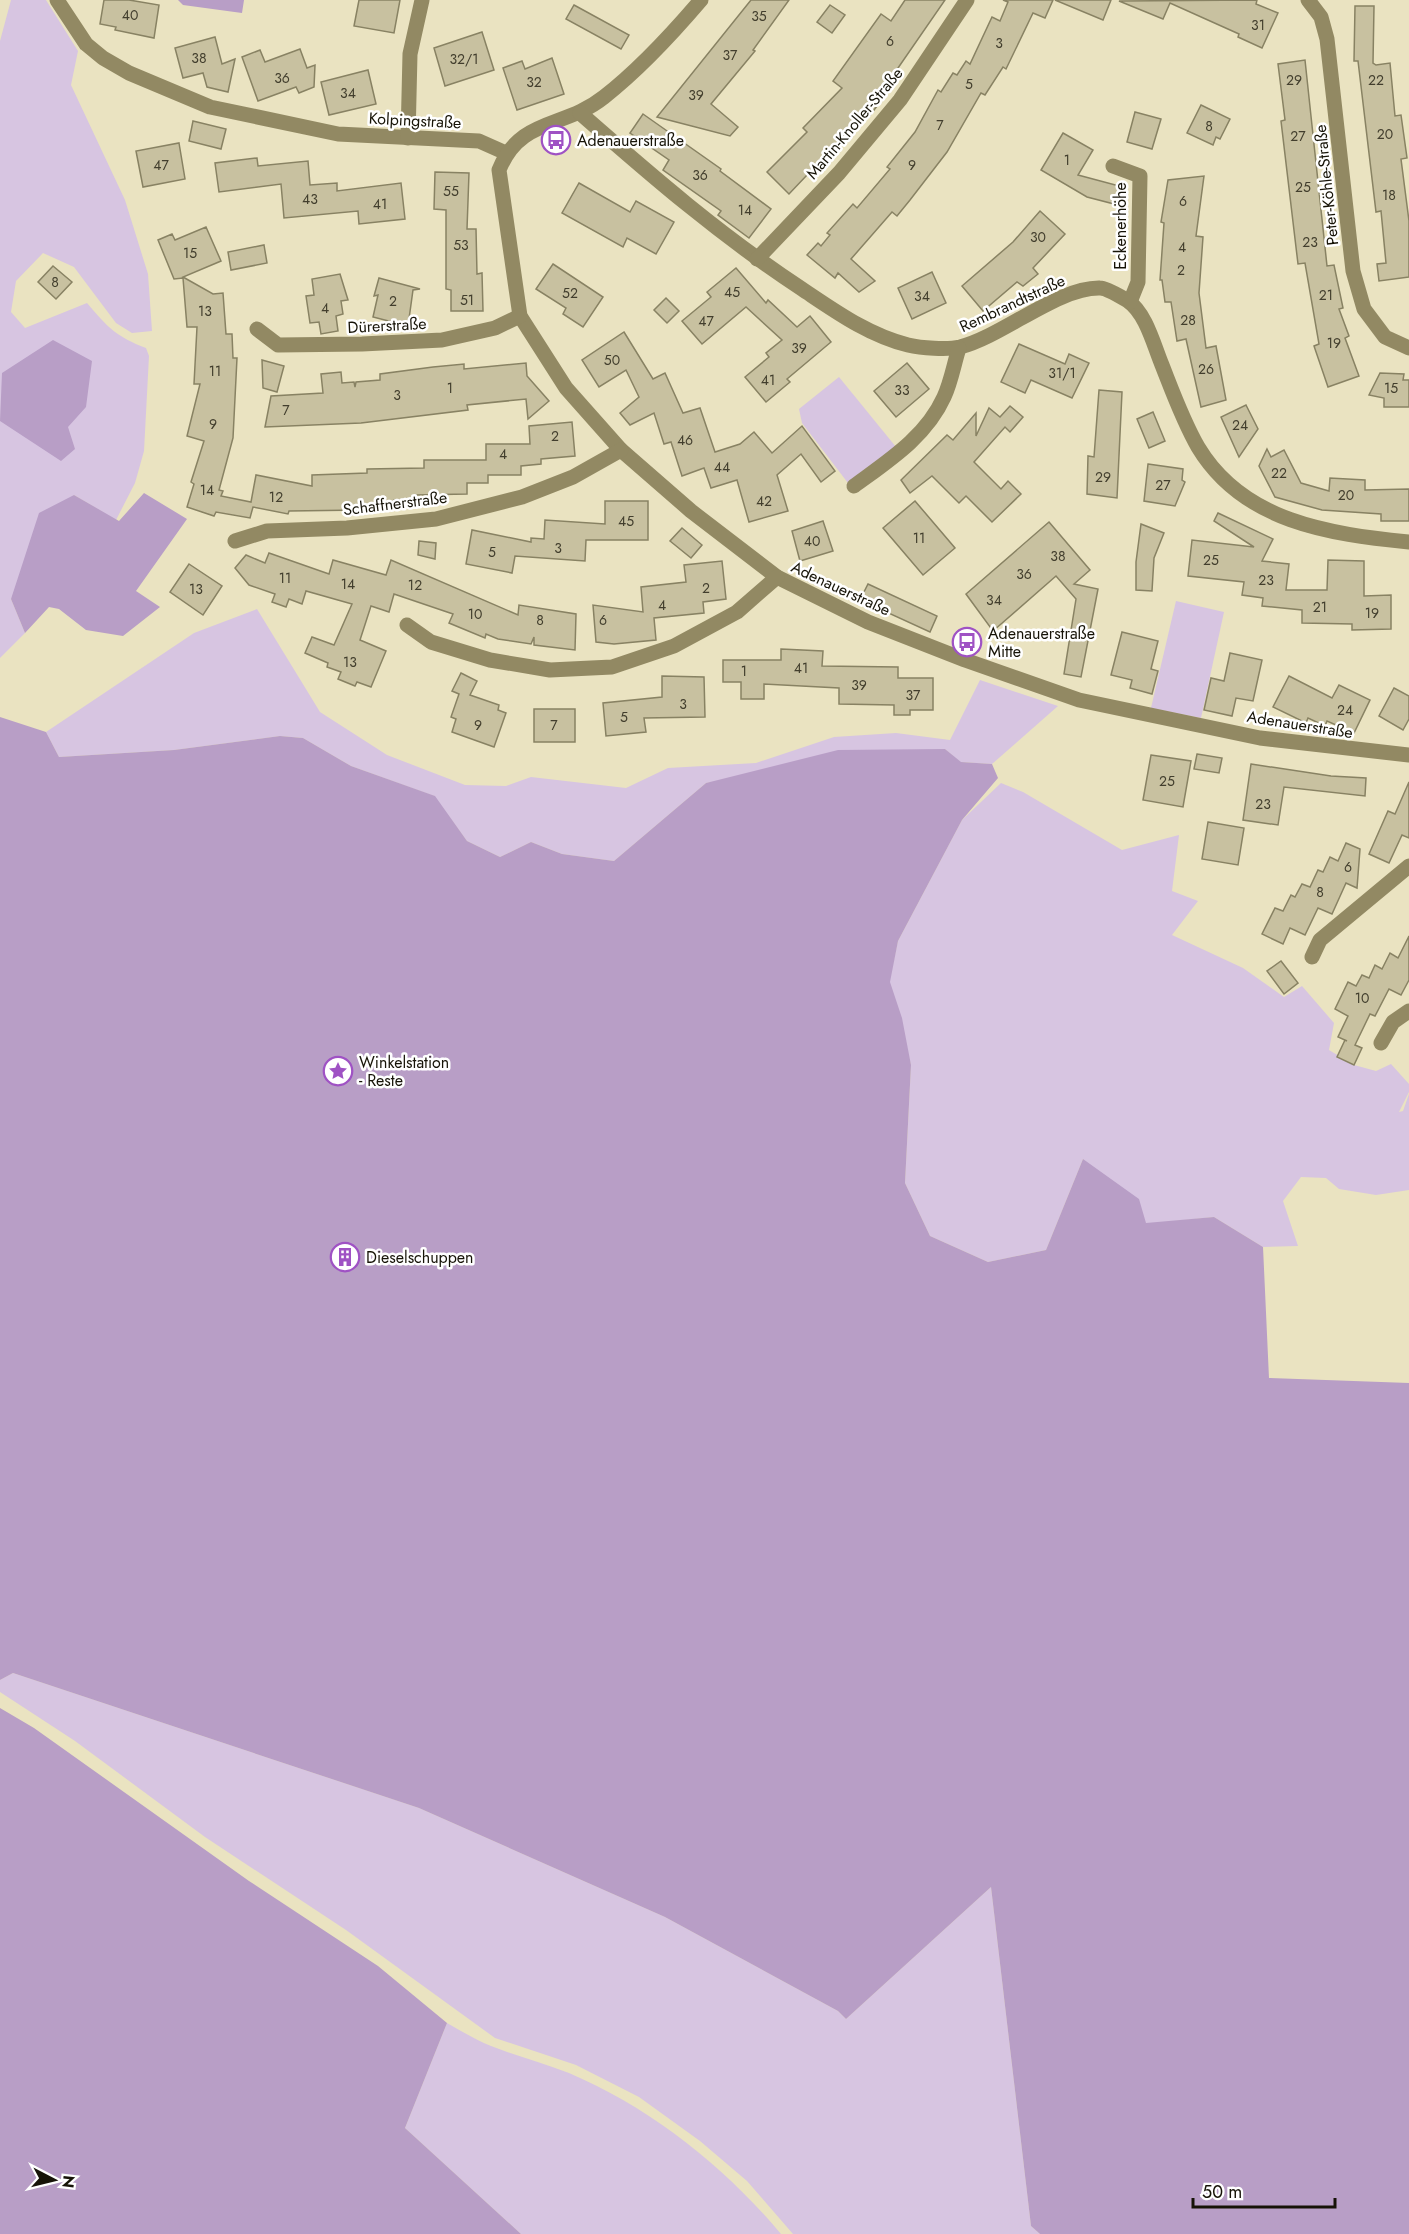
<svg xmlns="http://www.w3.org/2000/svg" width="1409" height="2234" font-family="Jost,sans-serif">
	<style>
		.green { fill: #d7c5e1 }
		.forest { fill: #b89ec6 }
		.building { fill: #c8c1a0; stroke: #888263; stroke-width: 1.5 }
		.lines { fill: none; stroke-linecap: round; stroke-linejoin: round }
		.street { stroke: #928963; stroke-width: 15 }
		.labels { text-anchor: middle; stroke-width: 5; stroke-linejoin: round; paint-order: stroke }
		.number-label { font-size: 14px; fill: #423e2d }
		.street-label { font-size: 16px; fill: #161307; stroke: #fff }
		.poi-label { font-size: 16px; fill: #161307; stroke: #fff; text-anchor: start }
	</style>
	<rect width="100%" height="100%" fill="#eae3c1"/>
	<!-- green -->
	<g class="green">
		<path d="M 11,0 L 46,0 L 78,51 L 71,85 L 125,200 L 148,274 L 152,331 L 132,333 L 116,323 L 74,267 L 43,253 L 16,281 L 11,312 L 25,328 L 87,303 C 107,327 117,337 146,348 L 149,356 L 144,451 L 135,483 L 116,520 L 74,495 L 11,599 L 25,633 L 0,658 L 0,41 Z"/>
		<polygon points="839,377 896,447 848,483 802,423 799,409"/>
		<polygon points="1176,601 1224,612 1201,718 1151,708"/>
		<polygon points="257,609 320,712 387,755 465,785 506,786 531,777 626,788 668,768 756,763 834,737 896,733 950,740 980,680 1058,706 992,764 960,762 945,749 706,783 614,861 562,854 531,842 500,857 467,841 434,796 351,766 303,738 280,736 174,750 59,757 46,732 194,633"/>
		<polygon points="1001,783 1023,792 1122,850 1179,835 1172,891 1198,901 1172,935 1243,968 1284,997 1302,986 1334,1023 1329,1050 1354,1065 1376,1071 1391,1064 1409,1084 1409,1092 1399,1112 1403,1111 1409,1094 1409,1190 1376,1195 1339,1189 1326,1178 1301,1177 1283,1201 1298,1246 1263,1247 1214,1217 1146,1224 1083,1159 1046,1250 988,1262 930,1236 905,1183 911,1065 889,982 898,941 962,820"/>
		<polygon points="13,1673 419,1808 665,1917 838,2011 846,2019 991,1887 1031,2226 1040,2234 793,2234 747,2181 700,2141 639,2097 576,2065 495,2038 346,1930 205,1837 75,1741 0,1692 0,1680"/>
		<path d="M 447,2023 C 461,2031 476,2040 491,2046 C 516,2056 543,2063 569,2073 C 651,2108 724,2166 781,2234 L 521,2234 L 405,2128 Z"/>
	</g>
	<!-- forest -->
	<g class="forest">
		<polygon points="178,0 244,0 242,13 183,5"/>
		<polygon points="53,340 92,361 86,407 68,427 75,449 61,461 0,421 2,373"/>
		<polygon points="144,493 187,519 136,591 160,607 123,636 86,630 59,609 49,607 25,633 11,599 39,513 74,495 119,521"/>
		<polygon points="0,717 46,732 59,757 174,750 280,736 303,738 351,766 435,796 467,841 500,857 531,842 562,854 614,861 706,783 838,750 945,749 961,762 992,764 998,778 962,820 898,941 890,982 902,1018 911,1065 905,1183 930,1236 988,1262 1046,1250 1083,1159 1139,1199 1146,1223 1214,1217 1263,1247 1269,1378 1409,1383 1409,2234 1040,2234 1031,2226 991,1887 846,2019 838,2011 665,1917 419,1808 13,1673 0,1680"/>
		<polygon points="0,1708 34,1728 249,1881 378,1966 447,2023 405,2128 521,2234 0,2234"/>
	</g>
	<!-- building -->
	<g class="building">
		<polygon points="104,0 129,0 159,5 154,38 115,30 116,27 100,24"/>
		<polygon points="359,0 400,0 394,33 354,26"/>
		<polygon points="751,0 789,0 753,50 755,51 711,104 738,127 730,136 657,117"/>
		<polygon points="905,0 945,0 898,68 871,101 877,106 868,118 864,115 789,194 767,172 807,132 803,128 842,88 833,81 881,14 891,21"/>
		<polygon points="1003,0 1053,0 1045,18 1033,13 1006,69 1003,67 985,95 981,93 947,152 910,200 897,216 892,212 851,259 875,281 859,292 838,273 835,278 807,255 818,243 821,246 830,235 827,233 853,204 857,208 890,169 887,167 915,132 938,90 941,92 953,73 957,75 966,61 970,64 992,17 1000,21 1008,2"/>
		<polygon points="1055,0 1111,0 1103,20"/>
		<polygon points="1257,0 1256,4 1278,13 1262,48 1238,37 1239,34 1170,3 1163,19 1119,1"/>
		<polygon points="574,5 629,35 621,49 566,19"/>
		<polygon points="830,5 845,15 832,33 817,22"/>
		<polygon points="1355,6 1374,6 1373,63 1376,65 1390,63 1395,116 1401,115 1407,158 1401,159 1409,221 1409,277 1379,281 1377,264 1386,263 1381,211 1376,212 1358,61 1354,61"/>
		<polygon points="482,32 494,70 445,86 434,48"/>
		<polygon points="215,37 222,64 235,59 228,92 207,87 203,73 183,78 175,48"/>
		<polygon points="300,49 307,68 315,65 314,87 299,93 296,87 258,101 242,57 260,50 265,62"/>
		<polygon points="552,58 564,94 517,110 503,68 522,61 525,69"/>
		<polygon points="1305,60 1327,266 1334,265 1343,308 1339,309 1349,336 1345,338 1359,376 1328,387 1314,346 1319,344 1305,263 1298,264 1281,121 1285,120 1278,64"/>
		<polygon points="368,70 376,104 329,115 321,82"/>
		<polygon points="1201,105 1230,119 1220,139 1216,137 1213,145 1187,133"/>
		<polygon points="1135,112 1161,119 1152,149 1127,142"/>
		<polygon points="643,114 721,169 720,171 771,209 749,238 718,215 721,211 663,170 669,160 630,133"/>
		<polygon points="193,121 226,129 221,149 189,141"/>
		<polygon points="1063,133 1093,150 1078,175 1123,187 1118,205 1087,197 1041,170"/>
		<polygon points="179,143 185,179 143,187 136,151"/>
		<polygon points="257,158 258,166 308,161 310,185 337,183 337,191 401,183 405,219 359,224 358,211 284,218 281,184 219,192 215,163"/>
		<polygon points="435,172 469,173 467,229 476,229 477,274 482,273 483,311 451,311 451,290 446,289 446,210 434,209"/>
		<polygon points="1204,176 1196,236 1203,237 1199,293 1206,348 1216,346 1226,400 1201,407 1186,339 1177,341 1171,302 1165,302 1162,280 1160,280 1164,223 1161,222 1168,180"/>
		<polygon points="579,183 630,212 636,201 674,222 656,254 627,238 623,247 562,213"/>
		<polygon points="1040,211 1065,234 1033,268 1038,274 1023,286 1017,282 983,311 962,286 1013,242"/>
		<polygon points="206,227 221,261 183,277 213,294 223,293 226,334 232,334 233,358 237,358 233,438 219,490 223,491 221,496 251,502 256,475 312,486 312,475 367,473 367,469 424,468 424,460 486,460 486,444 530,444 529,426 572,422 575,456 541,459 541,464 521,466 521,475 488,475 488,483 467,483 467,494 416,495 416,500 394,500 394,505 361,506 361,510 289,511 288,514 253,507 250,518 216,512 214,516 187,507 194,484 191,482 204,441 187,436 200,384 194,384 197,327 187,327 183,278 174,279 158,240 172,234 175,240"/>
		<polygon points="264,245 267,263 231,270 228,252"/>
		<polygon points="553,264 603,297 583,327 563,314 566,308 536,289"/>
		<polygon points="53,266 72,282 56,299 38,282"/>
		<polygon points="736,268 766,303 768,300 797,327 810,316 831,342 787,379 790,382 766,402 745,377 769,357 766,353 782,340 746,307 702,344 682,321 711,297 707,292"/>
		<polygon points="932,272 946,303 912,319 898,288"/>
		<polygon points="340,274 348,300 341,301 343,314 336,316 338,331 321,334 319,322 310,323 306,296 314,295 312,279"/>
		<polygon points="379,278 420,289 413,290 408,326 373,317 378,295 374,296"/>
		<polygon points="666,298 679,311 667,323 654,310"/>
		<polygon points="624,332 653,379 665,373 683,413 700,408 715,452 740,444 754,432 772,453 802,426 835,471 821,482 801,454 777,475 788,511 749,522 737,480 711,488 704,468 682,476 671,442 664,444 654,413 630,425 620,413 639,397 626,370 599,387 582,360"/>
		<polygon points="1019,344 1065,364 1069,354 1089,363 1072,398 1031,380 1025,393 1001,382"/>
		<polygon points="262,360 284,366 277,392 263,388"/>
		<polygon points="526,363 527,376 549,401 528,419 526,399 467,405 468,410 361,423 265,427 271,396 323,393 321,374 341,372 342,383 354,382 355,387 356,382 380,380 380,374 433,367 464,364 464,369"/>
		<polygon points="907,363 929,389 896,417 874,391"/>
		<polygon points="1380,373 1404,374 1403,380 1409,380 1409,407 1384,407 1384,398 1369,395"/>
		<polygon points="1099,390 1122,392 1117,498 1087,494 1088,456 1094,457"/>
		<polygon points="1246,405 1258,429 1239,457 1221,417"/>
		<polygon points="1010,406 1023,417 1010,432 1005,427 974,462 1001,489 1008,481 1021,494 992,522 966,496 959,503 932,476 910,493 901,480 947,435 953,440 976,413 976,436 989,408 1000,417"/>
		<polygon points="1153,412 1165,441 1149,448 1137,419"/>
		<polygon points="1267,449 1271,457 1284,450 1301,483 1329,491 1330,478 1365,480 1365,490 1409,489 1409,521 1381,521 1381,514 1322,510 1275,497 1259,466"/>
		<polygon points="1148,464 1183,469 1182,480 1185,482 1175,506 1144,501"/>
		<polygon points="605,501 648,501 648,540 586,540 585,561 515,556 512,573 466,564 472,530 531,542 531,538 544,539 545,520 605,524"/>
		<polygon points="915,501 955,548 923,575 883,528"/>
		<polygon points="1218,513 1273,539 1262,561 1289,564 1286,590 1327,590 1328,560 1364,561 1364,596 1391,595 1391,629 1352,630 1352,624 1302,623 1302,610 1262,606 1263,598 1242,595 1244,582 1188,576 1192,540 1254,547 1214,521"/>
		<polygon points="823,521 833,551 800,561 792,531"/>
		<polygon points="1049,522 1090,570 1074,584 1098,589 1081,677 1064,674 1076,599 1056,576 993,631 966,594"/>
		<polygon points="1141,524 1164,533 1154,558 1152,591 1136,590 1136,562"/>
		<polygon points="682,528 702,545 691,558 670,541"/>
		<polygon points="419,541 436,543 435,559 418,555"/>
		<polygon points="269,553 329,574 333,560 386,575 391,560 518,615 519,605 576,614 575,650 534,645 534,637 531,644 498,639 486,634 485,638 449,623 453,614 394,594 389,612 371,606 360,640 386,651 371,687 357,682 355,686 338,679 341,672 327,667 328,663 305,653 312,637 334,645 352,604 306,591 302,604 289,599 286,607 272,602 275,594 249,585 235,568 246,555 265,563"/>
		<polygon points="722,561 726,599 703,602 704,613 654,618 656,640 614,644 596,642 593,605 643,612 641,587 686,582 684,565"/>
		<polygon points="189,564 222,586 203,615 170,592"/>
		<polygon points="868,584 937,616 930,632 860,600"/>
		<polygon points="1122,632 1158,641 1151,669 1158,671 1152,694 1130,688 1132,680 1111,675"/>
		<polygon points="781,649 823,651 822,666 898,667 898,678 933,678 933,710 910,710 910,715 894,715 894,705 839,704 839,688 764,684 764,699 741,699 741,682 723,682 723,660 781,660"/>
		<polygon points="1230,653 1262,660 1253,701 1236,698 1232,716 1204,710 1211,678 1224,681"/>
		<polygon points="461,673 477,681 470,695 499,705 498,710 506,713 494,747 452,732 456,719 451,717 459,694 452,691"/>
		<polygon points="662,676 704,677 705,717 644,718 646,732 606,736 603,703 662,697"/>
		<polygon points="1289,676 1332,698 1339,685 1370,700 1354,733 1327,721 1325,726 1308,718 1306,723 1273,707"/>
		<polygon points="1394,688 1409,696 1409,719 1403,730 1379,716"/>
		<rect x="534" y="709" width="41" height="33"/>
		<polygon points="1197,754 1222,758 1219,773 1194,769"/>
		<polygon points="1151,755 1191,761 1183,807 1143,800"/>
		<polygon points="1251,764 1331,776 1366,778 1365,796 1284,787 1278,825 1243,820"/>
		<polygon points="1409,782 1409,838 1402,835 1389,863 1369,854 1388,811 1395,814"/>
		<polygon points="1208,822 1244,828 1238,865 1202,859"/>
		<polygon points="1346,843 1360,849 1357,888 1346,883 1332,914 1318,908 1305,935 1290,928 1283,944 1262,934 1275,908 1283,911 1291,895 1295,897 1302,884 1310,887 1318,870 1323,872 1330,857 1338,861"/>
		<polygon points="1409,936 1409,980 1401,995 1389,989 1375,1016 1370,1014 1355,1045 1362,1048 1354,1065 1337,1057 1345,1040 1347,1041 1338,1037 1348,1016 1335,1009 1348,982 1356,986 1362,975 1369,978 1375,965 1382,969 1390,953 1398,958"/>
		<polygon points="1281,961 1298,983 1284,994 1267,971"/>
	</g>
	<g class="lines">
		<!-- street -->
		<g class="street">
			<polyline points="57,0 86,44 103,58 129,73 210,107 338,134 479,141 506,153"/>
			<path d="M 701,0 C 672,34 640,69 604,97 C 564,129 520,117 499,170 L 520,316 L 566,388 L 621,450 L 691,511 L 777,577 L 868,622 L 965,660 L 1079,700 L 1260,738 L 1409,755"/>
			<polyline points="1308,0 1321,17 1327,39 1353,271 1364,309 1385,337 1409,348"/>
			<path d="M 580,113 C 653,177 720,235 802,289 C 835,311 868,335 908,345 C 921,348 947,350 960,347 C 1003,336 1058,287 1100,288 C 1107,288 1121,297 1128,301 C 1146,313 1154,346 1162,365 C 1173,393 1183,421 1198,447 C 1243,522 1329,534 1409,542"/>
			<polyline points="408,138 410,54 422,0"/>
			<polyline points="1113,166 1140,176 1138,282 1130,302"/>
			<polyline points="757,259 839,173 900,100 967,0"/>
			<polyline points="257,329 278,345 362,344 442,340 495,328 520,316"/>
			<path d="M 854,486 C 888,461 926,437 944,397 C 951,382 954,364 959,348"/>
			<polyline points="235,541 267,531 347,528 436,519 522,497 573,477 621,450"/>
			<polyline points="407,625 431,642 490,660 550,670 612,667 674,646 737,612 777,577"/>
			<polyline points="1312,957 1320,940 1409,866"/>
			<polyline points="1381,1043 1393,1022 1409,1011"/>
		</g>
	</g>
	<!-- icons -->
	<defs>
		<g id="bus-ring" transform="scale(1.5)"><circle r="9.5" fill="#fff" stroke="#9f52c4" stroke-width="1.5"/><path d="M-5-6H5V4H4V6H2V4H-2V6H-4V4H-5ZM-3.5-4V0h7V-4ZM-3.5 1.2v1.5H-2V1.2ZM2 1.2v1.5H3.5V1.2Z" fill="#9f52c4"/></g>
		<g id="sight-ring" transform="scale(1.5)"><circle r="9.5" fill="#fff" stroke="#9f52c4" stroke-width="1.5"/><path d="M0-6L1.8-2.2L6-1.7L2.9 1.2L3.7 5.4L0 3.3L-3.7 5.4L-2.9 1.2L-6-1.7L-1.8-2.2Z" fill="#9f52c4"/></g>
		<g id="building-ring" transform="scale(1.5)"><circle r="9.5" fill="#fff" stroke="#9f52c4" stroke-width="1.5"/><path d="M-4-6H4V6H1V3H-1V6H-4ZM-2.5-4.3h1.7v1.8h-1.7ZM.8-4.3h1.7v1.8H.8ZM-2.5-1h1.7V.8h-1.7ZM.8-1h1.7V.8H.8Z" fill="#9f52c4"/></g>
	</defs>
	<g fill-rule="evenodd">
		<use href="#bus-ring" x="556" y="140"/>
		<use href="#bus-ring" x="967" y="642"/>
		<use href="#sight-ring" x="338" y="1071"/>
		<use href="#building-ring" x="345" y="1257"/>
	</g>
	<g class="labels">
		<!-- number labels -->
		<g class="number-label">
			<text x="130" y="20">40</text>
			<text x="759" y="21">35</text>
			<text x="1258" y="30">31</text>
			<text x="890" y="46">6</text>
			<text x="999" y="48">3</text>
			<text x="730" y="60">37</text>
			<text x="199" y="63">38</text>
			<text x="464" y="64">32/1</text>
			<text x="282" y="83">36</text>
			<text x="1294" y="85">29</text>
			<text x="1376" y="85">22</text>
			<text x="534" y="87">32</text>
			<text x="969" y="89">5</text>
			<text x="348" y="98">34</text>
			<text x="696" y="100">39</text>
			<text x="940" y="130">7</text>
			<text x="1209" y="131">8</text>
			<text x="1385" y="139">20</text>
			<text x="1298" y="141">27</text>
			<text x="1067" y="165">1</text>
			<text x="161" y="170">47</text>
			<text x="912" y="170">9</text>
			<text x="700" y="180">36</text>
			<text x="1303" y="192">25</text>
			<text x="451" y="196">55</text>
			<text x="1389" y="200">18</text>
			<text x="310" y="204">43</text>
			<text x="1183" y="206">6</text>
			<text x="380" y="209">41</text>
			<text x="745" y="215">14</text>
			<text x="1038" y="242">30</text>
			<text x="1310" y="247">23</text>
			<text x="461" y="250">53</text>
			<text x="1182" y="252">4</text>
			<text x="190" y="258">15</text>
			<text x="1181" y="275">2</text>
			<text x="55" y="287">8</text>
			<text x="732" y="297">45</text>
			<text x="570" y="298">52</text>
			<text x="1326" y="300">21</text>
			<text x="922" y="301">34</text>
			<text x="467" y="305">51</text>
			<text x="393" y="306">2</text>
			<text x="325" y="313">4</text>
			<text x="205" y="316">13</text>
			<text x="1188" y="325">28</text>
			<text x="706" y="326">47</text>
			<text x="1334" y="348">19</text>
			<text x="799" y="353">39</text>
			<text x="612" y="365">50</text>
			<text x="1206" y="374">26</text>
			<text x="215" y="376">11</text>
			<text x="1062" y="378">31/1</text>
			<text x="768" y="385">41</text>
			<text x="450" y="393">1</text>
			<text x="1391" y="393">15</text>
			<text x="902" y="395">33</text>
			<text x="397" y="400">3</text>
			<text x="286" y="415">7</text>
			<text x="213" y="429">9</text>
			<text x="1240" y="430">24</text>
			<text x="555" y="441">2</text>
			<text x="685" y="445">46</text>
			<text x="503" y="459">4</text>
			<text x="722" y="472">44</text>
			<text x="1279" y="478">22</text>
			<text x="1103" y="482">29</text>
			<text x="1163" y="490">27</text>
			<text x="207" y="495">14</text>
			<text x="1346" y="500">20</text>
			<text x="276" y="502">12</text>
			<text x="764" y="506">42</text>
			<text x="626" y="526">45</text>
			<text x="919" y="543">11</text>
			<text x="812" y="546">40</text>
			<text x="558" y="553">3</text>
			<text x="492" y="557">5</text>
			<text x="1058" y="561">38</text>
			<text x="1211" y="565">25</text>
			<text x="1024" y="579">36</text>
			<text x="285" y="583">11</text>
			<text x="1266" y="585">23</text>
			<text x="348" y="589">14</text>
			<text x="415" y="590">12</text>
			<text x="706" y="593">2</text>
			<text x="196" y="594">13</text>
			<text x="994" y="605">34</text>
			<text x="662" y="610">4</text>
			<text x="1320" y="612">21</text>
			<text x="1372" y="618">19</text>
			<text x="475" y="619">10</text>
			<text x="540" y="625">8</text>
			<text x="603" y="625">6</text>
			<text x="350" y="667">13</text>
			<text x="801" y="673">41</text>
			<text x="744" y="676">1</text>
			<text x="859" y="690">39</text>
			<text x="913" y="700">37</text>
			<text x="683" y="709">3</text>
			<text x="1345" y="715">24</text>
			<text x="624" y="722">5</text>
			<text x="478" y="730">9</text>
			<text x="554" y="730">7</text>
			<text x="1167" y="786">25</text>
			<text x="1263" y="809">23</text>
			<text x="1348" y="872">6</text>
			<text x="1320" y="897">8</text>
			<text x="1362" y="1003">10</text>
		</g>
		<!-- street labels -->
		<g class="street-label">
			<text transform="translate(415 120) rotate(3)" y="6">Kolpingstraße</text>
			<text transform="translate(854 123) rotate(-50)" y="6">Martin-Knoller-Straße</text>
			<text transform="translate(1326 185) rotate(-96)" y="6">Peter-Köhle-Straße</text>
			<text transform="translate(1120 226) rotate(-90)" y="6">Eckenerhöhe</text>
			<text transform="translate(1012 303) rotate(-25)" y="6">Rembrandtstraße</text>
			<text transform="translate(387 325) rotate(-3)" y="6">Dürerstraße</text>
			<text transform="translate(395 503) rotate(-7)" y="6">Schaffnerstraße</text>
			<text transform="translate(841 588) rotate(25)" y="6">Adenauerstraße</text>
			<text transform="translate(1300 724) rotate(9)" y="6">Adenauerstraße</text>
		</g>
		<!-- poi labels -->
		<g class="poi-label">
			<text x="577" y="146">Adenauerstraße</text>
			<text x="988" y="639">Adenauerstraße<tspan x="988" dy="18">Mitte</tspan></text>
			<text x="359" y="1068">Winkelstation<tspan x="359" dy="18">- Reste</tspan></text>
			<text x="366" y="1263">Dieselschuppen</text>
		</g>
	</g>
	<!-- north arrow -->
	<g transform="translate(54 2180) rotate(97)" stroke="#ffffff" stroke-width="4.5" paint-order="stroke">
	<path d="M0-4.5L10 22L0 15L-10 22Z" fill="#161307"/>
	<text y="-9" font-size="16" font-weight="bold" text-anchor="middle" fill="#161307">N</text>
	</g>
	<!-- scale -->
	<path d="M1193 2198v9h142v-9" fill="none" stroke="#161307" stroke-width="3"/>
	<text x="1202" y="2198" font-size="18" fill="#161307" stroke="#ffffff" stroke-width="4.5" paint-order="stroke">50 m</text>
</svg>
